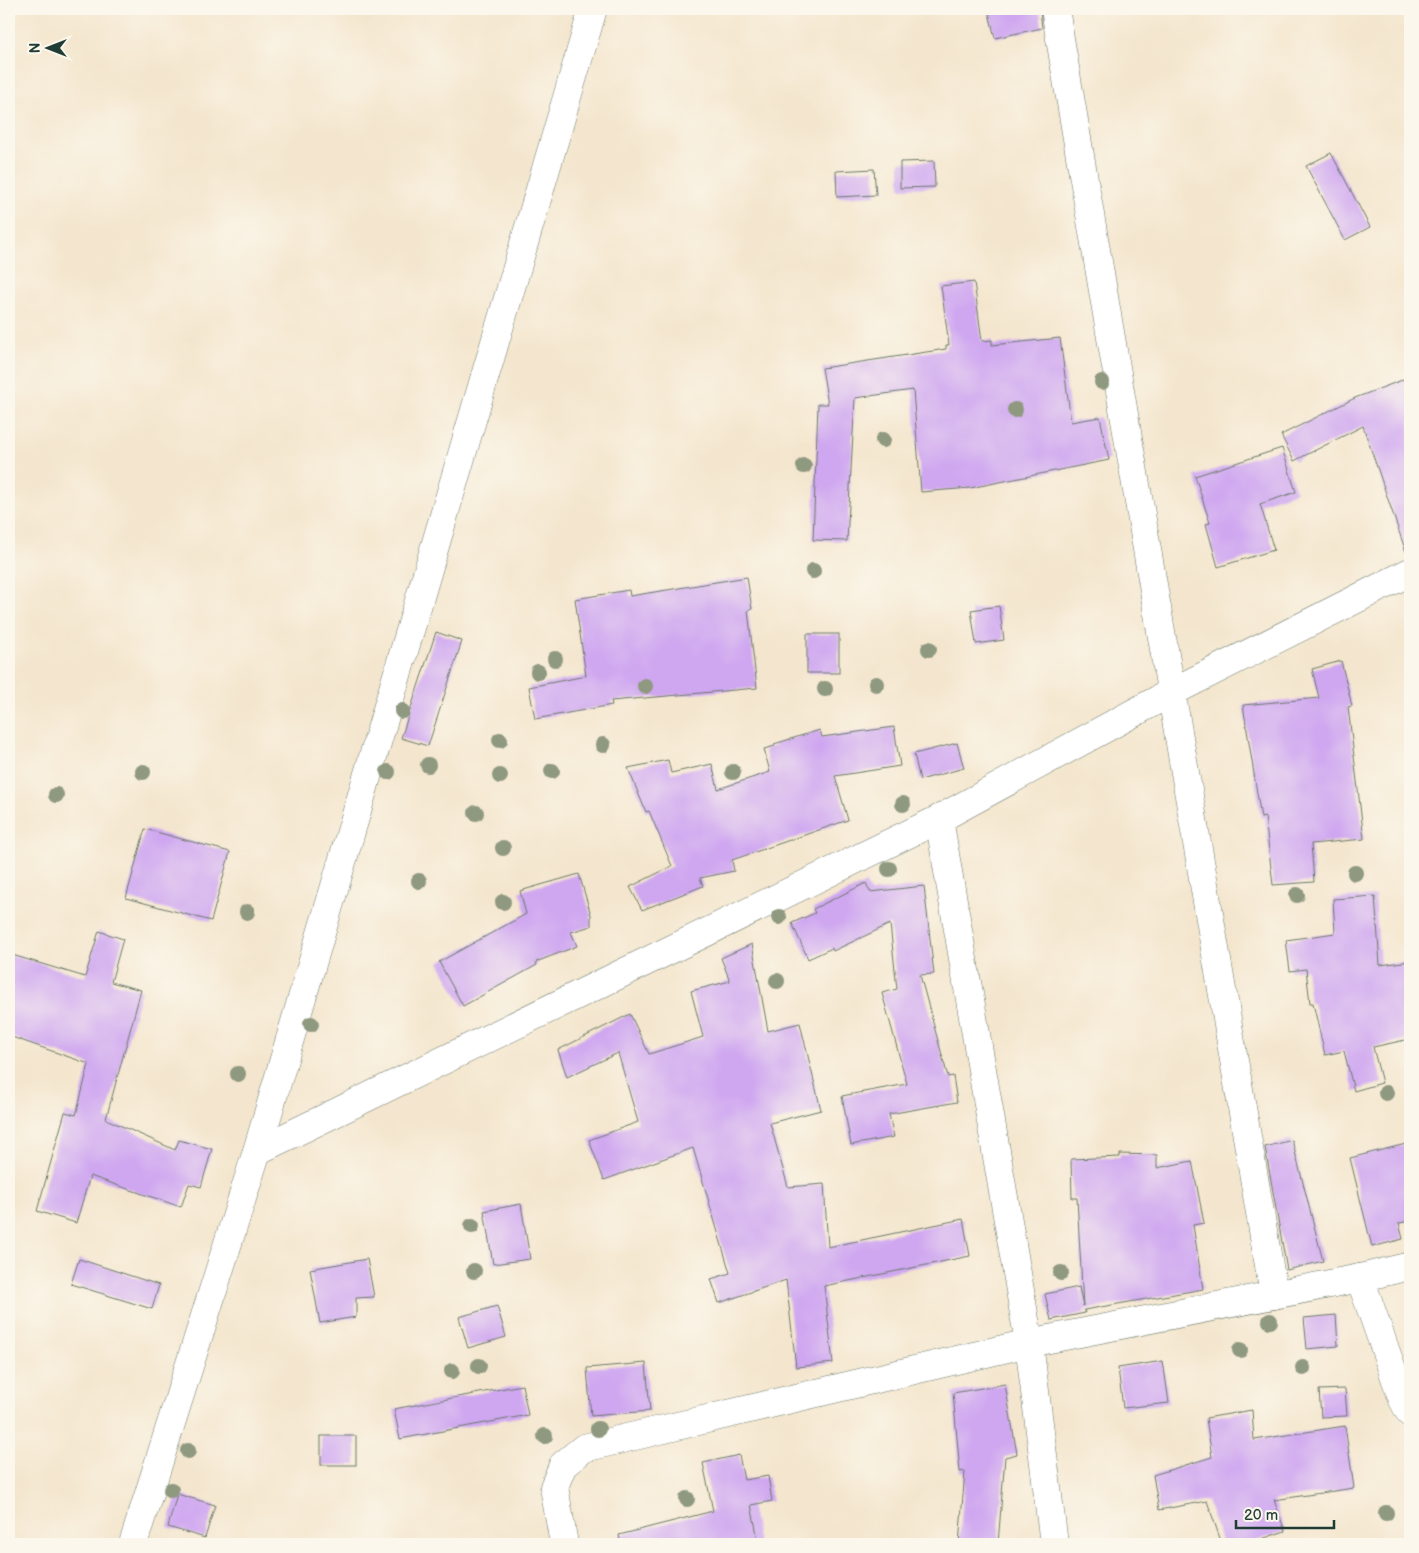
<svg xmlns="http://www.w3.org/2000/svg" width="1419" height="1553" font-family="'Balsamiq Sans',sans-serif">
	<style>
		.building { fill: #cfa7f0 }
		.lines { fill: none; stroke-linecap: round; stroke-linejoin: round }
		.minor-casing { stroke: #6a786a; stroke-width: 29 }
		.minor { stroke: #fff; stroke-width: 28 }
		.tree { fill: #8f9980 }
	</style>
	<rect width="100%" height="100%" fill="#fbf7ec"/>
	<filter id="ink" filterUnits="userSpaceOnUse"><feTurbulence type="fractalNoise" baseFrequency=".02" numOctaves="2"/><feDisplacementMap in="SourceGraphic" scale="10" xChannelSelector="R" yChannelSelector="G"/><feConvolveMatrix kernelMatrix="1 2 1 2 8 2 1 2 1" color-interpolation-filters="sRGB"/></filter>
	<filter id="wash" filterUnits="userSpaceOnUse"><feTurbulence type="fractalNoise" baseFrequency=".0096" numOctaves="4" result="noise"/><feDisplacementMap in="SourceGraphic" scale="20" xChannelSelector="R" yChannelSelector="G"/><feGaussianBlur stdDeviation="1.12" result="paint"/><feColorMatrix in="noise" values="0 0 0 0 0 0 0 0 0 0 0 0 0 0 0 0 0 1.4 0 .05"/><feComposite in="paint" operator="in"/></filter>
	<g filter="url(#wash)">
		<rect width="100%" height="100%" fill="#f4e6ce"/>
		<g id="blocks">
			<!-- building -->
			<g class="building">
				<polygon points="988,9 1040,9 1042,28 995,38"/>
				<polygon points="1331,153 1370,227 1345,240 1306,166"/>
				<polygon points="934,161 935,187 900,188 900,162"/>
				<polygon points="874,169 876,195 837,197 836,171"/>
				<polygon points="974,282 982,341 992,340 992,345 1060,338 1071,422 1100,417 1109,460 970,488 921,492 913,390 855,398 847,541 813,540 818,404 828,404 822,368 946,349 946,345 949,345 941,286"/>
				<polygon points="1410,377 1410,551 1406,552 1363,426 1294,461 1281,435 1355,398"/>
				<polygon points="1282,448 1296,492 1260,504 1274,550 1218,567 1206,524 1210,523 1195,476"/>
				<polygon points="747,577 752,609 748,610 757,688 611,701 612,705 535,719 529,687 586,676 575,599 629,590 630,596"/>
				<polygon points="999,606 1004,640 976,644 971,610"/>
				<polygon points="436,632 462,641 428,746 401,738"/>
				<rect x="807" y="634" width="32" height="39"/>
				<polygon points="1341,661 1352,706 1348,707 1364,839 1311,844 1314,882 1273,885 1265,817 1261,818 1243,705 1319,698 1312,669"/>
				<polygon points="894,727 900,766 835,776 848,820 732,860 734,871 700,878 703,886 642,910 630,887 672,866 649,811 646,812 628,768 668,760 671,773 712,764 718,789 770,772 764,749 775,746 774,744 820,730 822,737"/>
				<polygon points="957,743 964,768 920,780 914,754"/>
				<polygon points="145,829 230,852 211,921 126,898"/>
				<polygon points="579,874 591,915 591,926 571,932 577,946 536,962 537,965 463,1006 439,962 526,914 520,891"/>
				<polygon points="866,883 870,892 924,886 934,974 920,975 948,1077 953,1076 957,1102 889,1114 894,1137 851,1145 842,1096 907,1084 882,993 897,989 890,924 833,951 832,948 808,959 792,923 815,913 813,909"/>
				<polygon points="1375,896 1380,965 1410,961 1410,1039 1373,1047 1382,1083 1354,1091 1344,1051 1325,1055 1313,1003 1310,1003 1306,969 1290,971 1286,940 1335,933 1333,899"/>
				<polygon points="99,931 123,939 111,982 141,990 106,1119 175,1150 179,1140 212,1149 201,1187 189,1184 181,1207 90,1176 76,1223 37,1211 65,1112 76,1115 89,1064 9,1036 9,954 85,977"/>
				<polygon points="752,944 768,1031 800,1023 821,1110 770,1123 788,1187 824,1184 828,1247 963,1219 970,1256 824,1286 833,1363 796,1367 786,1280 719,1303 711,1279 730,1273 693,1148 604,1180 589,1140 638,1122 618,1053 567,1077 558,1050 630,1014 649,1054 703,1037 691,991 730,981 721,958"/>
				<polygon points="1292,1140 1323,1261 1287,1270 1265,1147"/>
				<polygon points="1410,1143 1410,1221 1399,1223 1403,1239 1372,1247 1350,1158"/>
				<polygon points="1120,1154 1157,1155 1157,1168 1192,1161 1204,1223 1193,1225 1203,1289 1084,1310 1085,1313 1051,1320 1045,1294 1079,1287 1083,1306 1077,1198 1072,1198 1071,1159 1120,1157"/>
				<polygon points="521,1204 530,1259 493,1264 484,1211"/>
				<polygon points="79,1259 159,1285 152,1309 71,1284"/>
				<polygon points="367,1259 374,1297 356,1298 356,1317 320,1323 310,1269"/>
				<polygon points="497,1306 506,1337 468,1348 459,1317"/>
				<polygon points="1336,1315 1338,1346 1307,1349 1304,1318"/>
				<polygon points="1163,1361 1169,1403 1123,1408 1118,1368"/>
				<polygon points="646,1363 650,1411 591,1416 587,1368"/>
				<polygon points="1005,1384 1017,1454 1005,1457 998,1544 959,1544 965,1471 960,1472 953,1393"/>
				<polygon points="522,1385 528,1415 400,1439 394,1409"/>
				<polygon points="1345,1389 1347,1416 1321,1417 1319,1390"/>
				<polygon points="1252,1410 1254,1440 1345,1426 1354,1488 1274,1500 1285,1531 1247,1544 1222,1544 1207,1501 1159,1510 1153,1475 1212,1457 1206,1418"/>
				<rect x="321" y="1436" width="35" height="29"/>
				<polygon points="739,1455 744,1480 768,1476 772,1501 751,1505 759,1544 621,1544 619,1535 713,1511 703,1463"/>
				<polygon points="177,1494 215,1505 205,1538 168,1527"/>
			</g>
		</g>
	</g>
	<g filter="url(#ink)">
		<use href="#blocks" fill-opacity="0" stroke="#6a786a" stroke-width="1"/>
		<g class="lines">
			<!-- minor casing -->
			<g class="minor-casing">
				<g id="minor">
					<polyline points="1055,9 1274,1295"/>
					<polyline points="939,819 1029,1343 1054,1544"/>
					<polyline points="257,1151 939,819 1172,692 1410,572"/>
					<polyline points="1360,1278 1410,1266"/>
					<polyline points="133,1544 257,1151 593,9"/>
					<polyline points="564,1544 554,1487 563,1465 584,1448 1029,1343 1360,1278 1403,1400 1410,1413"/>
				</g>
			</g>
			<!-- minor -->
			<use href="#minor" class="minor"/>
		</g>
		<!-- trees -->
		<g class="tree">
			<circle cx="1102" cy="382" r="8"/>
			<circle cx="1015" cy="410" r="8"/>
			<circle cx="883" cy="440" r="8"/>
			<circle cx="804" cy="466" r="8"/>
			<circle cx="813" cy="571" r="8"/>
			<circle cx="929" cy="649" r="8"/>
			<circle cx="555" cy="659" r="8"/>
			<circle cx="538" cy="672" r="8"/>
			<circle cx="876" cy="684" r="8"/>
			<circle cx="645" cy="686" r="8"/>
			<circle cx="825" cy="689" r="8"/>
			<circle cx="402" cy="711" r="8"/>
			<circle cx="500" cy="740" r="8"/>
			<circle cx="603" cy="745" r="8"/>
			<circle cx="428" cy="765" r="8"/>
			<circle cx="552" cy="771" r="8"/>
			<circle cx="143" cy="772" r="8"/>
			<circle cx="388" cy="772" r="8"/>
			<circle cx="733" cy="772" r="8"/>
			<circle cx="500" cy="776" r="8"/>
			<circle cx="56" cy="795" r="8"/>
			<circle cx="903" cy="804" r="8"/>
			<circle cx="476" cy="813" r="8"/>
			<circle cx="503" cy="848" r="8"/>
			<circle cx="889" cy="869" r="8"/>
			<circle cx="1355" cy="873" r="8"/>
			<circle cx="419" cy="881" r="8"/>
			<circle cx="1297" cy="895" r="8"/>
			<circle cx="503" cy="902" r="8"/>
			<circle cx="247" cy="912" r="8"/>
			<circle cx="779" cy="917" r="8"/>
			<circle cx="777" cy="981" r="8"/>
			<circle cx="311" cy="1024" r="8"/>
			<circle cx="238" cy="1074" r="8"/>
			<circle cx="1386" cy="1093" r="8"/>
			<circle cx="472" cy="1226" r="8"/>
			<circle cx="474" cy="1271" r="8"/>
			<circle cx="1061" cy="1273" r="8"/>
			<circle cx="1270" cy="1321" r="8"/>
			<circle cx="1240" cy="1350" r="8"/>
			<circle cx="479" cy="1366" r="8"/>
			<circle cx="1303" cy="1368" r="8"/>
			<circle cx="452" cy="1371" r="8"/>
			<circle cx="598" cy="1429" r="8"/>
			<circle cx="545" cy="1436" r="8"/>
			<circle cx="188" cy="1451" r="8"/>
			<circle cx="171" cy="1490" r="8"/>
			<circle cx="687" cy="1499" r="8"/>
			<circle cx="1386" cy="1513" r="8"/>
		</g>
	</g>
	<!-- margin -->
	<rect width="1419" height="1553" fill="none" stroke="#fbf7ec" stroke-width="30"/>
	<!-- north arrow -->
	<g transform="translate(48 48) rotate(270)" stroke="#fbf7ec" stroke-width="4" paint-order="stroke">
	<path d="M0-4L9 19L0 12L-9 19Z" fill="#1f3d34"/>
	<text y="-8" font-size="14" font-weight="bold" text-anchor="middle" fill="#1f3d34">N</text>
	</g>
	<!-- scale -->
	<path d="M1236 1520v8h98v-8" fill="none" stroke="#1f3d34" stroke-width="2.5"/>
	<text x="1244" y="1520" font-size="15" fill="#1f3d34" stroke="#fbf7ec" stroke-width="4" paint-order="stroke">20 m</text>
</svg>
